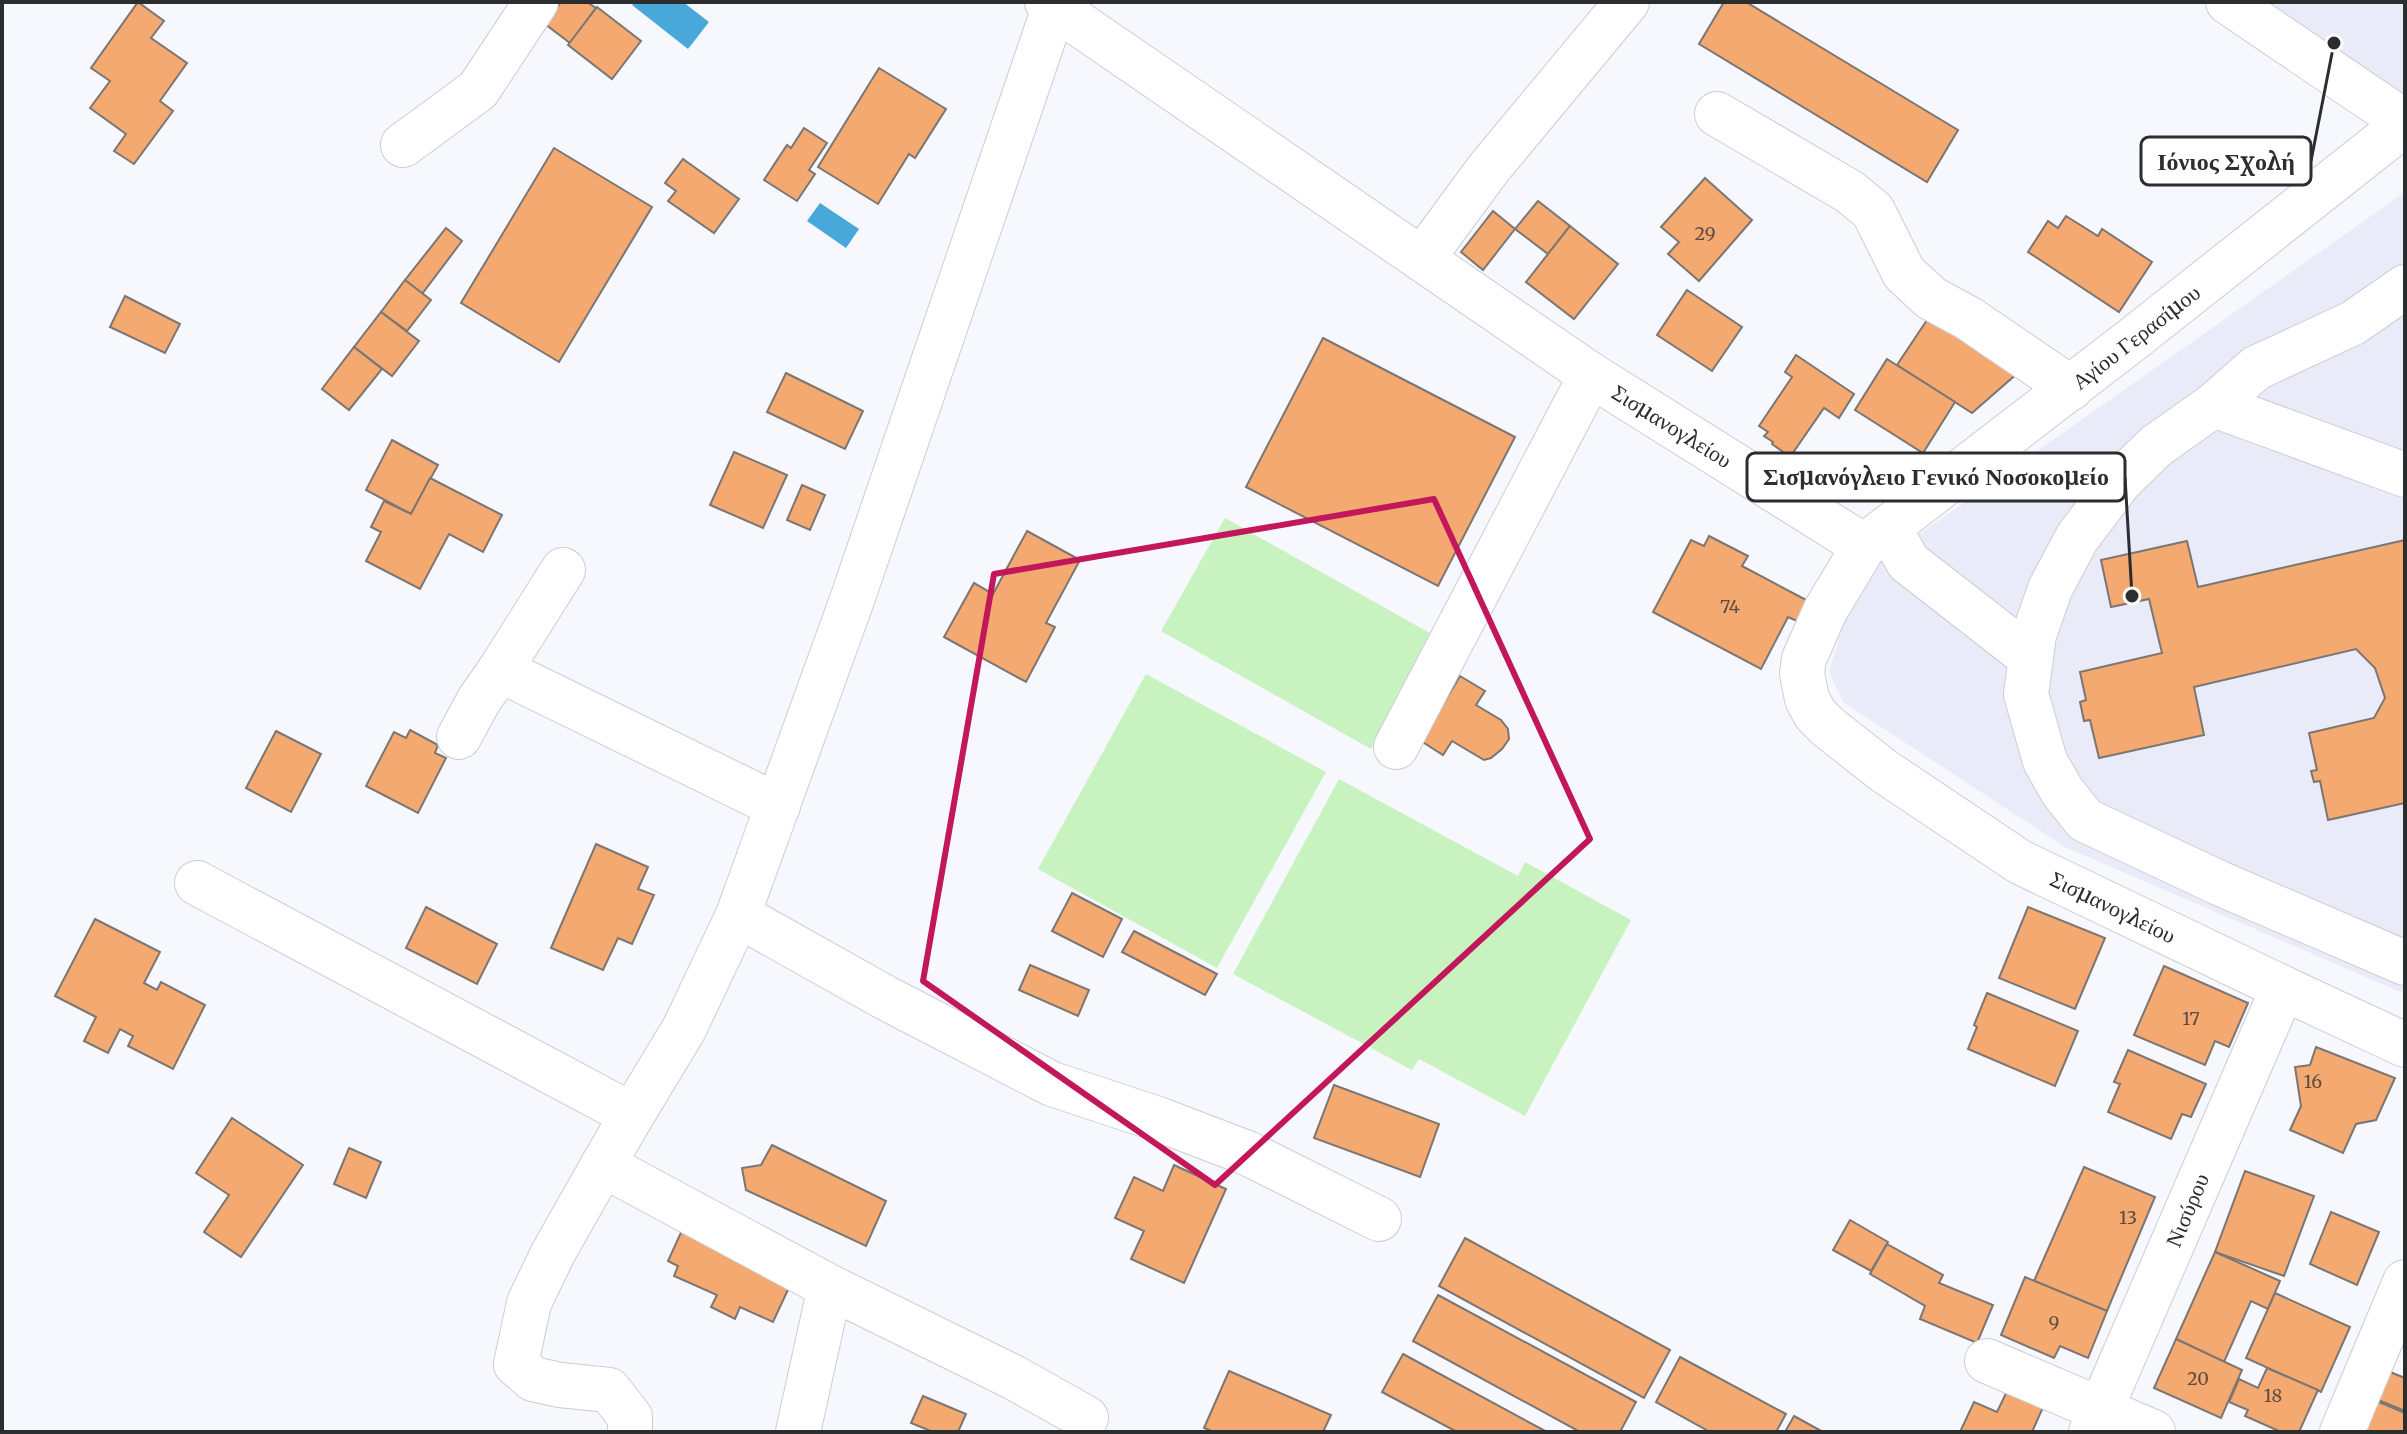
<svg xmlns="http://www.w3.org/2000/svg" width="2407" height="1434" font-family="Merriweather,serif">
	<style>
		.built { fill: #e9ebf8 }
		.green { fill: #c8f2bf }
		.water { fill: #49a8da }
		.building { fill: #f4a971; stroke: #7b7673; stroke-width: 2 }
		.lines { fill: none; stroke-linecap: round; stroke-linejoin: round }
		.minor-casing { stroke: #cccdd3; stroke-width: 46 }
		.minor { stroke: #fff; stroke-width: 44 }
		.marked { fill: none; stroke: #c2185b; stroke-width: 6; stroke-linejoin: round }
		.labels { text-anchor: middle; stroke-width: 7; stroke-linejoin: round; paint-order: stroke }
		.number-label { font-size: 18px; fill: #5e4c40 }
		.street-label { font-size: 22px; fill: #2c2d2f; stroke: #fff }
		.leader { fill: none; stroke: #2c2d2f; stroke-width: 3 }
		.callout-dot { fill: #2c2d2f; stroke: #fff; stroke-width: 3 }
		.callout { fill: #fff; stroke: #2c2d2f; stroke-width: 3 }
		.callout-label { font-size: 24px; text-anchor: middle; font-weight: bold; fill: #2c2d2f }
	</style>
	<rect width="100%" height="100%" fill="#f7f8fe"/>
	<!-- built -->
	<g class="built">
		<polygon points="2204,2 2405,2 2405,90 2363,112"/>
		<polygon points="2405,192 2405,994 2065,847 1843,702 1829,672 1843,625 1874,566"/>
	</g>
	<!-- green -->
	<g class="green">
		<polygon points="1225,518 1435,636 1371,749 1161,631"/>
		<polygon points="1146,674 1326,772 1217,968 1038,869"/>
		<polygon points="1339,779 1518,876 1525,862 1631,920 1525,1116 1419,1059 1412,1070 1233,974"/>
	</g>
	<!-- water -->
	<g class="water">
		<polygon points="635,2 683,2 709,22 688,49 632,5"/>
		<polygon points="820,203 859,229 846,248 807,221"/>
	</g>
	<!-- building -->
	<g class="building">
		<polygon points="138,2 164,21 151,38 187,63 160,101 173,111 134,164 114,151 126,134 90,108 110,81 91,68"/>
		<polygon points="561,2 587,2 596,8 570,43 545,24"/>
		<polygon points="1724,2 1746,2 1958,130 1927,182 1699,44"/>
		<polygon points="597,7 641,41 612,79 568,45"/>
		<polygon points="879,68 946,109 915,158 909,154 878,204 818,167"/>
		<polygon points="804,128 827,143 809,170 815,174 797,201 764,180 787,145 791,148"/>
		<polygon points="554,148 652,207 559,362 461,303"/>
		<polygon points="683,159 739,199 714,233 668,201 676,191 665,183"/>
		<polygon points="1705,178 1752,220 1699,281 1668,254 1679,242 1661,227"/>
		<polygon points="1538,201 1570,226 1548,254 1515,229"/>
		<polygon points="1493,211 1515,229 1483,270 1461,252"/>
		<polygon points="2066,216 2098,236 2102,229 2152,262 2119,312 2028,252 2048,221 2058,228"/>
		<polygon points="1570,226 1618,264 1574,319 1526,282"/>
		<polygon points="446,228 462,241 422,294 405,280"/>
		<polygon points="405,280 431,300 407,331 381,312"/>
		<polygon points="1687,290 1742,327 1712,371 1657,335"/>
		<polygon points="125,296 180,324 165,353 110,327"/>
		<polygon points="381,312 419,341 392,376 354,347"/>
		<polygon points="1931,314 2020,371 1972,413 1897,365"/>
		<polygon points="1323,338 1515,437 1438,586 1246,487"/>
		<polygon points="354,347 382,369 349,410 322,389"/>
		<polygon points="1796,355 1854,394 1839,418 1824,408 1790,457 1772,444 1773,442 1764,436 1768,432 1759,426 1792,377 1785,372"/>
		<polygon points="1887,359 1955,402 1923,453 1855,410"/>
		<polygon points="786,373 863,411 845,449 767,412"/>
		<polygon points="392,440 438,465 411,514 366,490"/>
		<polygon points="734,452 787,475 763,528 710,505"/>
		<polygon points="430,478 502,515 483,552 449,534 420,589 366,561 381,532 371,527 384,501 411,514"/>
		<polygon points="802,485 825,495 810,530 787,520"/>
		<polygon points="1027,531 1080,560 1046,623 1055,627 1026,682 944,637 974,583 993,594"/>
		<polygon points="1709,536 1748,556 1742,566 1808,601 1797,621 1788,617 1761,669 1653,612 1691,540 1704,546"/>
		<polygon points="2405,540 2405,803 2328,820 2320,781 2314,782 2311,771 2317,770 2309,733 2374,718 2385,698 2375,668 2356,649 2194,687 2204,735 2099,758 2090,720 2084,721 2080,702 2086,700 2080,672 2162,653 2149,599 2111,607 2101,560 2187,541 2198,587"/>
		<polygon points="1460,676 1485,691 1476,705 1501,720 1508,729 1509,739 1502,749 1491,758 1484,760 1452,741 1443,755 1421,741"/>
		<polygon points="410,730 438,745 435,753 446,758 418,813 366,786 394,732 406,738"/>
		<polygon points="276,731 321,754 291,812 246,788"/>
		<polygon points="596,844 648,867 638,889 654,895 632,944 618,938 603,970 551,948"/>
		<polygon points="1072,893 1122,919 1103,957 1052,931"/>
		<polygon points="426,907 497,944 477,984 406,948"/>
		<polygon points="2028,907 2105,938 2075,1009 1999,978"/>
		<polygon points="95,919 160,952 144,983 157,990 161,982 205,1005 173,1069 128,1046 133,1036 120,1029 108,1053 84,1041 96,1017 55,996"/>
		<polygon points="1134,931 1217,974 1205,995 1122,952"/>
		<polygon points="1030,965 1089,990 1078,1016 1019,990"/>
		<polygon points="2164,966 2248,1003 2229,1047 2215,1041 2205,1065 2134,1035"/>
		<polygon points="1987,993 2078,1031 2055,1086 1968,1049 1977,1027 1974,1025"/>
		<polygon points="2316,1047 2395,1078 2376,1120 2356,1124 2343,1153 2290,1130 2301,1106 2295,1067 2310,1065"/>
		<polygon points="2128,1050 2206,1084 2191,1117 2182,1114 2171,1139 2108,1112 2120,1084 2114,1082"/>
		<polygon points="1334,1085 1439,1124 1420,1177 1314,1138"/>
		<polygon points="232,1118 303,1165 241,1257 204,1232 229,1195 196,1173"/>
		<polygon points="772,1145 886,1201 866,1246 746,1190 742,1168 761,1165"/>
		<polygon points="349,1148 381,1162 366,1198 334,1184"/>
		<polygon points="1174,1165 1226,1189 1184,1283 1131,1259 1144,1231 1115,1218 1134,1177 1163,1191"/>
		<polygon points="2084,1167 2155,1197 2107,1311 2034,1281"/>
		<polygon points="2245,1171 2314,1196 2284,1276 2215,1252"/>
		<polygon points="2331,1212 2379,1232 2357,1285 2310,1264"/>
		<polygon points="1850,1220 1888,1242 1871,1271 1833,1250"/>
		<polygon points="683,1228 793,1279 773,1322 740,1307 735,1319 711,1307 717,1295 674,1276 678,1266 668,1261"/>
		<polygon points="1465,1238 1670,1350 1644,1398 1439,1286"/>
		<polygon points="1887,1244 1943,1275 1939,1283 1993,1305 1977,1343 1920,1319 1925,1306 1870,1274"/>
		<polygon points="2215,1252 2280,1281 2268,1309 2251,1301 2224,1362 2176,1339"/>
		<polygon points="2025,1277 2107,1311 2088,1358 2060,1346 2054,1358 2001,1335"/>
		<polygon points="2275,1293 2350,1327 2321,1392 2246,1358"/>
		<polygon points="1438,1295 1636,1402 1620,1432 1580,1432 1413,1341"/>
		<polygon points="2176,1339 2242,1370 2221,1418 2154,1388"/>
		<polygon points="1403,1354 1547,1432 1457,1432 1382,1392"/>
		<polygon points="1680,1357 1786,1414 1776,1432 1710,1432 1656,1402"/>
		<polygon points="2267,1368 2318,1390 2299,1432 2281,1432 2245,1416 2248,1410 2229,1402 2239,1379 2258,1388"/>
		<polygon points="1229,1371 1331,1415 1323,1432 1214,1432 1204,1428"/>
		<polygon points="2390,1372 2405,1378 2405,1411 2378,1400"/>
		<polygon points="2008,1389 2044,1405 2032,1432 1960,1432 1974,1402 1997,1412"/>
		<polygon points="923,1396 966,1414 958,1432 933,1432 911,1423"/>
		<polygon points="2372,1399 2405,1413 2405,1432 2358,1432"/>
		<polygon points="1794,1416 1823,1432 1785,1432"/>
	</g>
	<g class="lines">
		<!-- minor casing -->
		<g class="minor-casing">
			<g id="minor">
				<polyline points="1047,2 1591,375 1864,546"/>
				<polyline points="2228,2 2405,122"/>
				<polyline points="1717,114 1850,192 1873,211 1904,273 1931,298 1968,318 2071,388"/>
				<polyline points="2405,124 2133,339 1864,546 1825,611 1804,659 1802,673 1807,699 1815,714 1828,727 1884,771 2020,862 2283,988 2405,1045"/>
				<polyline points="403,145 478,90 536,2"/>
				<polyline points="1422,259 1489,168 1627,2"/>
				<polyline points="2405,287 2353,323 2256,368 2214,405 2156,446 2120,481 2077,538 2050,589 2034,635 2026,694 2045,761 2062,791 2085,820 2219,883 2405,963"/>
				<polyline points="2214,405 2405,475"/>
				<polyline points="1889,528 1908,562 2030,657"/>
				<polyline points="500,670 563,570"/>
				<polyline points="459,737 479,700 500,670 778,806"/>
				<polyline points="1396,747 1591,375"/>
				<polyline points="197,883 632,1115 684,1029 738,915 853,597 1054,8 1059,2"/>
				<polyline points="738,915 886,998 1052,1084 1158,1119 1247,1153 1379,1219"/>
				<polyline points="632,1115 603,1165 830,1287 1013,1377 1086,1418"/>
				<polyline points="603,1165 553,1253 529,1303 516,1364 533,1379 560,1385 609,1390 630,1417 630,1432"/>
				<polyline points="1987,1361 2153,1432"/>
				<polyline points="798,1432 830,1287"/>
				<polyline points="2091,1432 2283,988"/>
				<polyline points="2342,1432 2405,1282"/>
			</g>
		</g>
		<!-- minor -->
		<use href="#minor" class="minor"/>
	</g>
	<!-- marked area -->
	<path class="marked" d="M 1434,499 L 1590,839 L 1215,1185 L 923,981 L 994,574 Z"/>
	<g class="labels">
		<!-- number labels -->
		<g class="number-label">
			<text x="1705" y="240">29</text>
			<text x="1730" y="613">74</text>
			<text x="2191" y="1025">17</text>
			<text x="2313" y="1088">16</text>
			<text x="2128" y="1224">13</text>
			<text x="2054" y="1329">9</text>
			<text x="2198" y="1385">20</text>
			<text x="2273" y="1402">18</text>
		</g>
		<!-- street labels -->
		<g class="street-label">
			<text transform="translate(2136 337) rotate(-38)" y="8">Αγίου Γερασίμου</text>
			<text transform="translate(1672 426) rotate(32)" y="8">Σισμανογλείου</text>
			<text transform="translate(2113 907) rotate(26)" y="8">Σισμανογλείου</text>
			<text transform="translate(2187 1210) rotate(-67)" y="8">Νισύρου</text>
		</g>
	</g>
	<!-- callouts -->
	<path class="leader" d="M2334 43L2311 161M2132 596L2125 477"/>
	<g class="callout-dot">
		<circle cx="2334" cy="43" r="8"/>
		<circle cx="2132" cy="596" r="8"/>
	</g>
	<g class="callout">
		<rect x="2141" y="137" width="170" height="48" rx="8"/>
		<rect x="1747" y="453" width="378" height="48" rx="8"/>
	</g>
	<g class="callout-label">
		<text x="2226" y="170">Ιόνιος Σχολή</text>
		<text x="1936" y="485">Σισμανόγλειο Γενικό Νοσοκομείο</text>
	</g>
	<!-- border -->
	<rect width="2407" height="1434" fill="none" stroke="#2c2d2f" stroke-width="8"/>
</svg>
